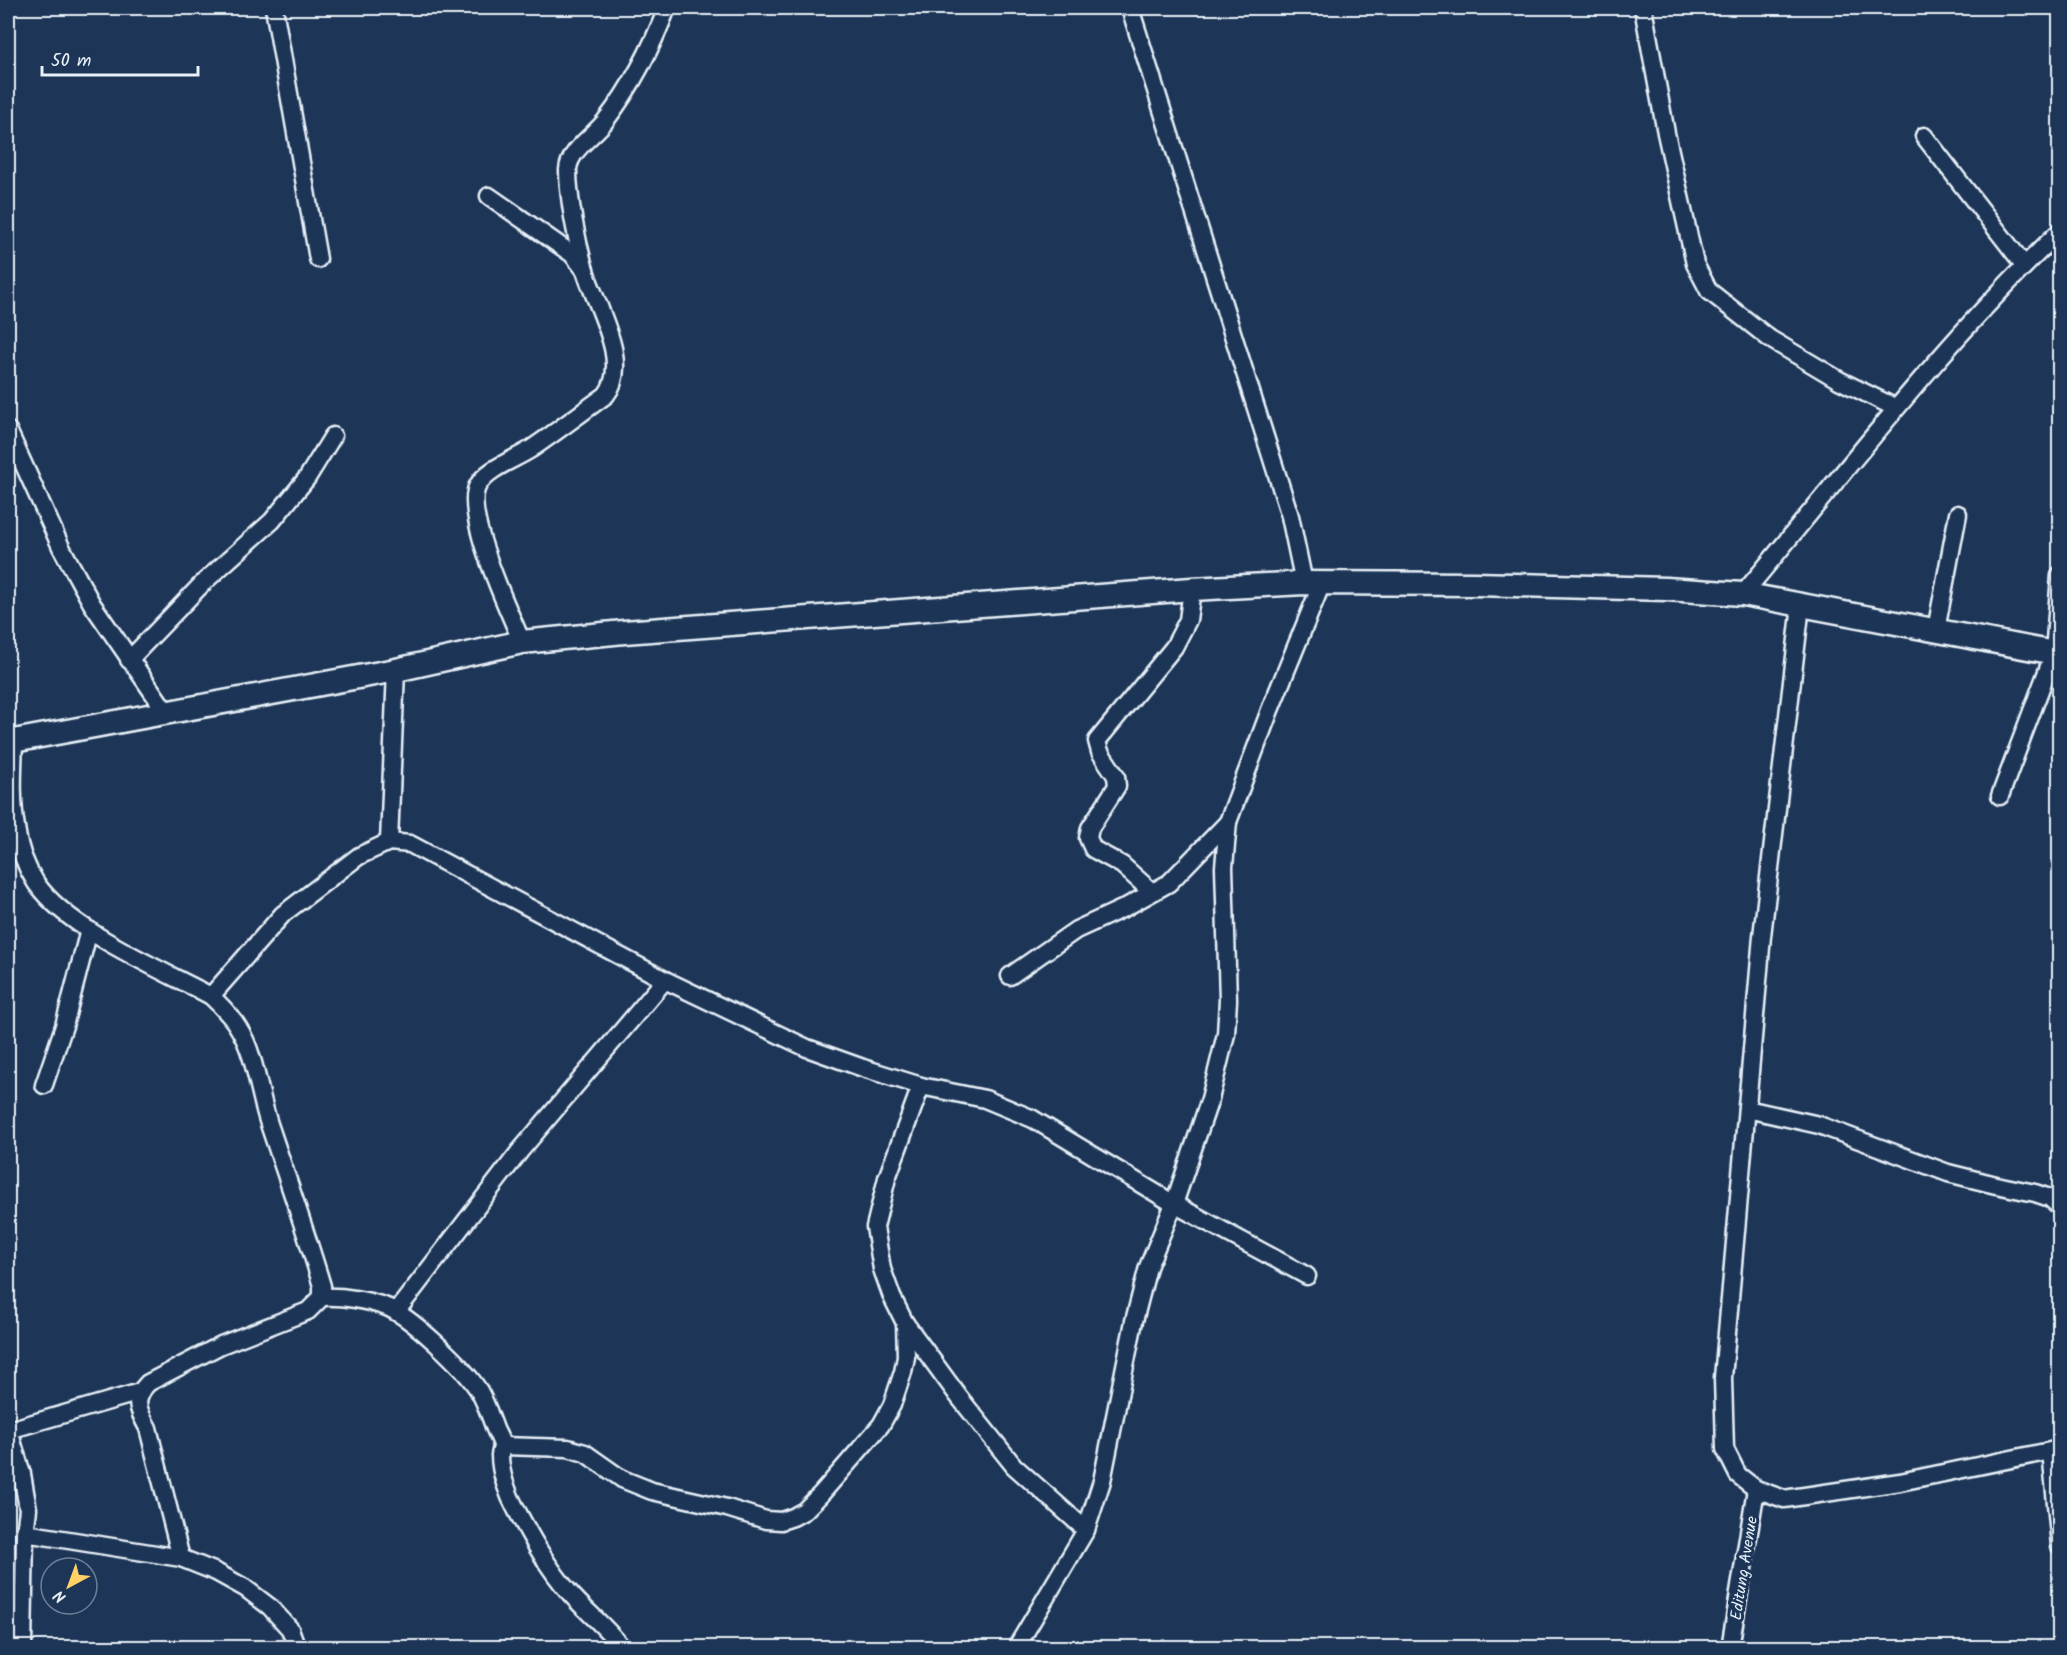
<svg xmlns="http://www.w3.org/2000/svg" width="2067" height="1655" font-family="Kalam,sans-serif">
	<style>
		.lines { fill: none; stroke-linecap: round; stroke-linejoin: round }
		.street-casing { stroke: #e8f1f8; stroke-width: 21 }
		.secondary-casing { stroke: #e8f1f8; stroke-width: 27 }
		.street { stroke: #1d3557; stroke-width: 16 }
		.secondary { stroke: #1d3557; stroke-width: 22 }
		.labels { text-anchor: middle; stroke-width: 6; stroke-linejoin: round; paint-order: stroke }
		.street-label { font-size: 16px; fill: #e8f1f8; stroke: #1d3557 }
	</style>
	<rect width="100%" height="100%" fill="#1d3557"/>
	<filter id="ink" filterUnits="userSpaceOnUse"><feTurbulence type="fractalNoise" baseFrequency=".0167" numOctaves="2"/><feDisplacementMap in="SourceGraphic" scale="12" xChannelSelector="R" yChannelSelector="G"/><feConvolveMatrix kernelMatrix="1 2 1 2 8 2 1 2 1" color-interpolation-filters="sRGB"/></filter>
	<g filter="url(#ink)">
		<g class="lines">
			<!-- street casing -->
			<g class="street-casing">
				<g id="street">
					<polyline points="274,8 318,259"/>
					<polyline points="1130,8 1290,516 1304,583"/>
					<polyline points="1643,8 1666,133 1695,264 1709,291 1770,339 1839,380 1896,408"/>
					<polyline points="1924,136 2024,265"/>
					<polyline points="489,196 572,254 585,270"/>
					<polyline points="8,430 61,547 92,604 167,713"/>
					<path d="M 1743,594 C 1846,471 1944,342 2060,231"/>
					<polyline points="1801,605 1762,936 1723,1378 1725,1449 1738,1475 1756,1489 1784,1499 1900,1482 2060,1449"/>
					<polyline points="1936,630 1958,514"/>
					<path d="M 522,642 C 510,614 462,512 478,485 C 488,468 514,460 531,449 C 556,432 581,413 606,395 C 632,362 595,305 585,270 C 577,242 568,198 568,170 C 569,150 595,135 606,120 C 632,86 652,47 667,8"/>
					<polyline points="129,660 204,582 272,521 307,478 333,436"/>
					<path d="M 14,741 C 13,770 11,799 16,827 C 18,846 26,867 36,883 C 68,930 160,969 211,996 C 221,1006 231,1015 238,1027 C 255,1053 259,1094 269,1124 C 287,1178 306,1232 322,1286 L 322,1297 L 308,1311 L 221,1345 L 148,1383 C 132,1399 138,1410 148,1428 L 181,1558"/>
					<polyline points="2000,796 2054,653 2060,575"/>
					<polyline points="389,842 396,670"/>
					<polyline points="1152,892 1122,865 1093,849 1088,838 1090,828 1117,786 1116,776 1100,752 1097,741 1174,647 1188,620 1192,589"/>
					<polyline points="1010,976 1076,930 1124,908 1169,883 1228,822"/>
					<polyline points="211,996 283,914 359,856 389,842 410,844 665,980 807,1048 863,1068 921,1086 985,1099 1033,1119 1174,1204 1307,1276"/>
					<polyline points="44,1085 64,1026 89,930"/>
					<polyline points="921,1086 887,1178 875,1227 882,1269 892,1297 905,1323 959,1397 1014,1466 1086,1530"/>
					<polyline points="1747,1109 1819,1125 1948,1173 1996,1185 2035,1193 2050,1198 2060,1207"/>
					<path d="M 322,1297 C 342,1296 365,1300 384,1306 C 410,1315 465,1368 479,1391 C 486,1403 490,1416 495,1429 C 497,1434 501,1440 502,1446 C 502,1447 500,1454 500,1455 C 500,1473 508,1495 517,1511 C 532,1539 548,1568 569,1592 C 586,1612 607,1627 622,1648"/>
					<polyline points="396,1312 520,1151 665,980"/>
					<polyline points="8,1427 22,1474 28,1509 25,1533 23,1648"/>
					<polyline points="9,1430 140,1392"/>
					<polyline points="502,1446 568,1448 585,1453 622,1479 652,1491 727,1508 766,1520 781,1521 793,1517 804,1511 821,1494 881,1425 892,1405 903,1372 906,1357 905,1323"/>
					<polyline points="2051,1451 2060,1546"/>
					<polyline points="25,1533 181,1558 216,1572 245,1588 270,1607 290,1629 297,1648"/>
					<polyline points="1016,1648 1086,1530 1102,1481 1134,1321 1148,1267 1174,1204 1210,1099 1226,1034 1228,1000 1224,867 1228,822 1270,710 1322,583"/>
					<polyline points="1730,1648 1756,1489"/>
				</g>
			</g>
			<!-- secondary casing -->
			<g class="secondary-casing">
				<polyline id="secondary" points="8,742 396,670 522,642 624,632 1192,589 1304,583 1475,584 1666,589 1743,594 2060,654"/>
			</g>
			<!-- street -->
			<use href="#street" class="street"/>
			<!-- secondary -->
			<use href="#secondary" class="secondary"/>
		</g>
	</g>
	<g class="labels">
		<!-- street labels -->
		<g class="street-label">
			<text transform="translate(1743 1568) rotate(-81)" y="6">Editung Avenue</text>
		</g>
	</g>
	<!-- margin -->
	<rect width="2067" height="1655" fill="none" stroke="#1d3557" stroke-width="30"/>
	<rect x="15" y="15" width="2037" height="1625" fill="none" stroke="#e8f1f8" stroke-width="2" filter="url(#ink)"/>
	<!-- north arrow -->
	<g transform="translate(69 1586) rotate(221)"><circle r="28" fill="#1d3557" stroke="#6e8097" stroke-width="1.5"/>
	<path d="M0-4.5L10 22L0 15L-10 22Z" fill="#ffd166"/>
	<text y="-9" font-size="16" font-weight="bold" text-anchor="middle" fill="#e8f1f8">N</text>
	</g>
	<!-- scale -->
	<path d="M42 66v9h156v-9" fill="none" stroke="#e8f1f8" stroke-width="3"/>
	<text x="51" y="66" font-size="18" fill="#e8f1f8" stroke="#1d3557" stroke-width="4.5" paint-order="stroke">50 m</text>
</svg>
